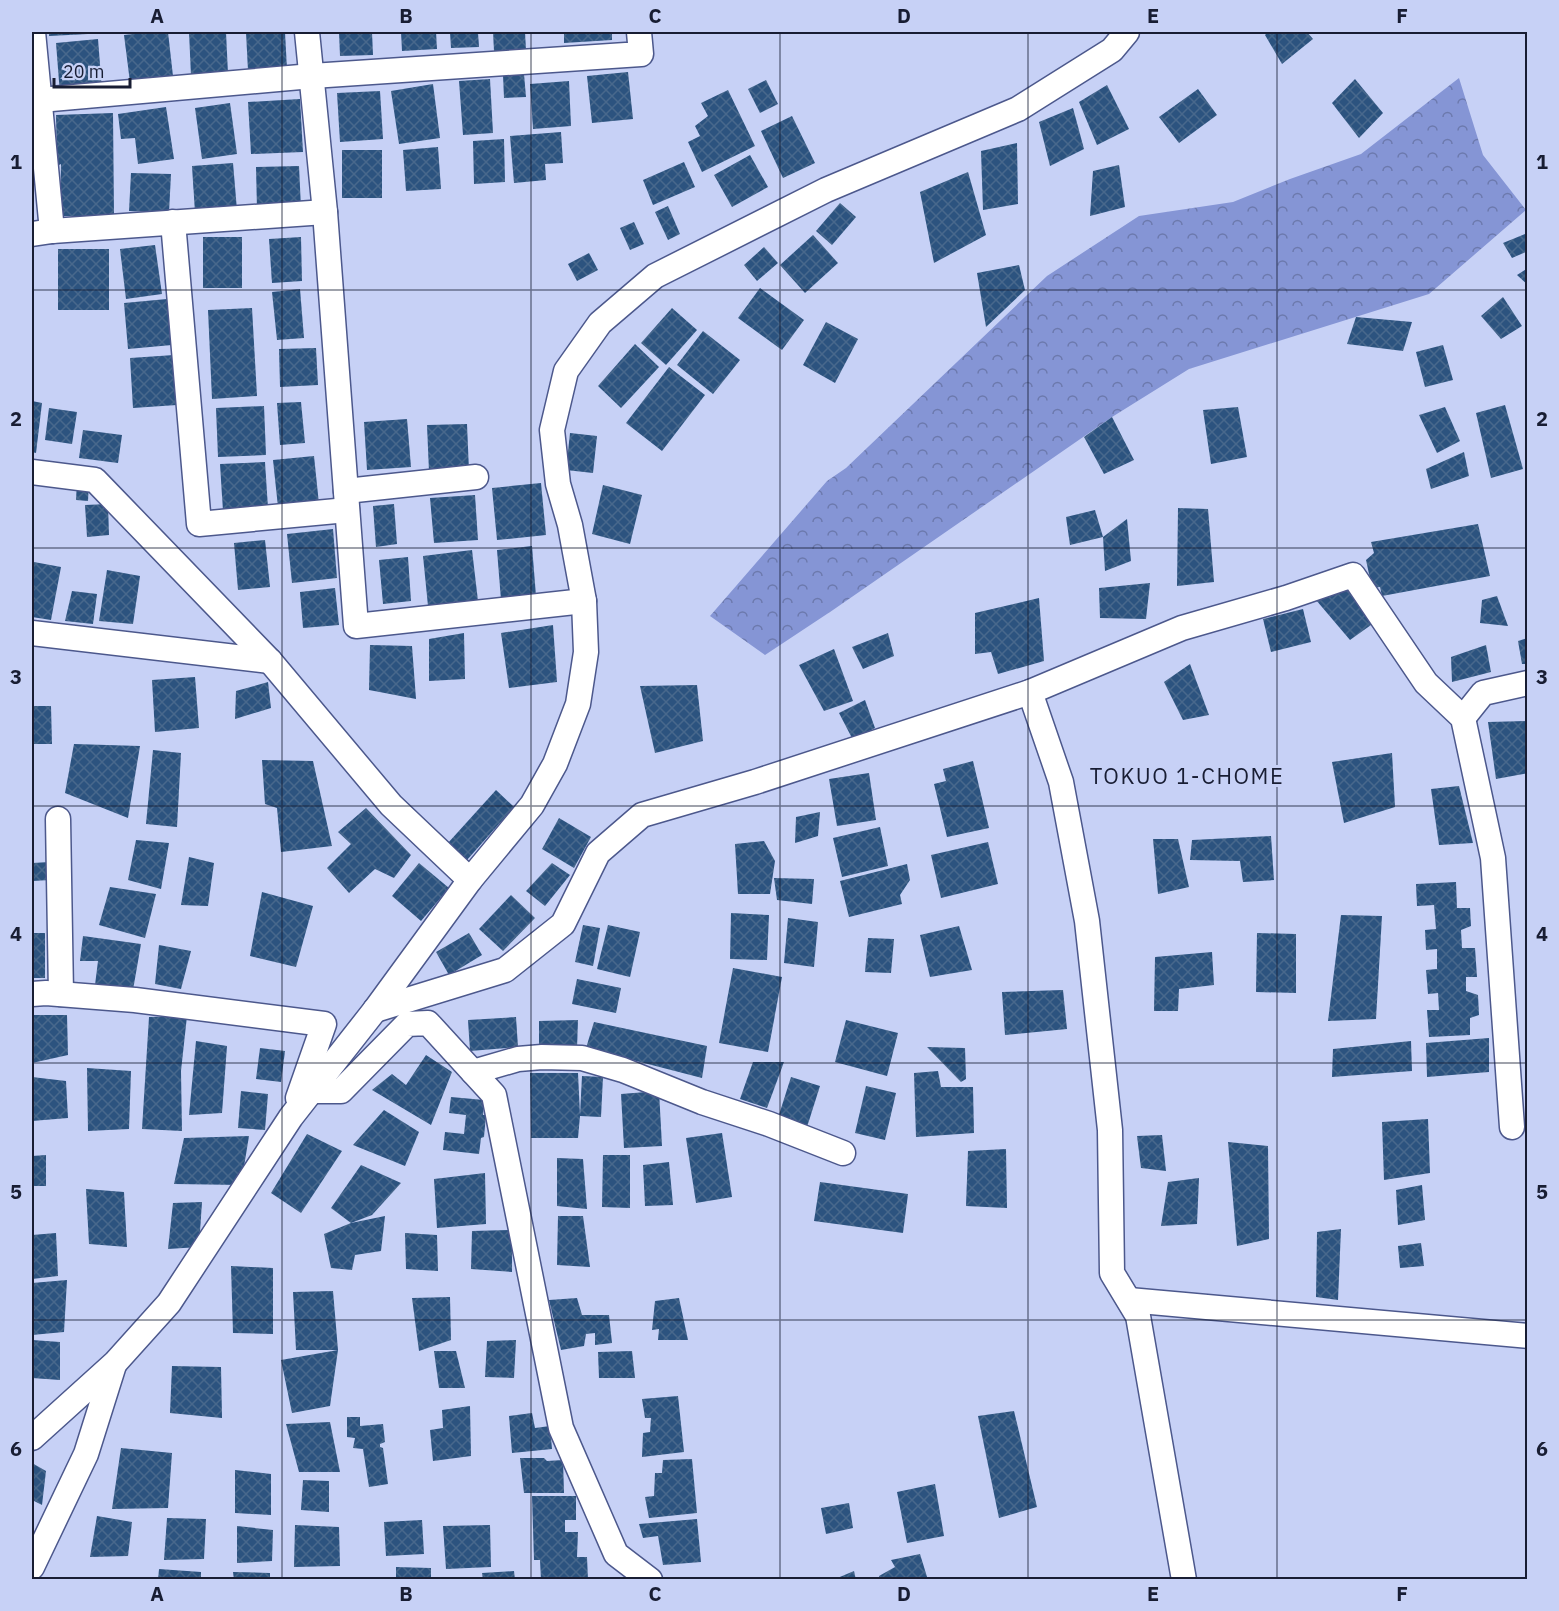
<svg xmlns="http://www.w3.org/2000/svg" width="1559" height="1611" font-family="'IBM Plex Sans',sans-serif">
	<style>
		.forest { fill: url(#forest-crowns) }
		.building { fill: url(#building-cross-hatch) }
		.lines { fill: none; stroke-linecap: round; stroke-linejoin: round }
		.street-casing { stroke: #4c588c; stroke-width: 27 }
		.street { stroke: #fff; stroke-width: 24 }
		.grid { fill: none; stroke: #181d33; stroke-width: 1.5; stroke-opacity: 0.55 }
		.labels { text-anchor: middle; stroke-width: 6; stroke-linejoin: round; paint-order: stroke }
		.neighbourhood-label { font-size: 22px; letter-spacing: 1.5px; fill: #181d33; stroke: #c7d1f6 }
		.neatline { fill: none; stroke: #181d33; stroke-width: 2 }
		.grid-label { font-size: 20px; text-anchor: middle; font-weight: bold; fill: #181d33 }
	</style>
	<defs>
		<pattern id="forest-crowns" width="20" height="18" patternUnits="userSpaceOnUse" patternTransform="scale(1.5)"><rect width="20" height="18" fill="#8595d5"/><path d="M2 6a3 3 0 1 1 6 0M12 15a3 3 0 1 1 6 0" fill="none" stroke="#6c79ad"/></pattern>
		<pattern id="building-cross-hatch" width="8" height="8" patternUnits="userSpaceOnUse" patternTransform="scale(1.5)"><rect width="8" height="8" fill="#2c537f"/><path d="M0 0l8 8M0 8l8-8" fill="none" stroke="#48688c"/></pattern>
	</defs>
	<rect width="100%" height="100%" fill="#c7d1f6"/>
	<!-- forest -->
	<polygon class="forest" points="1459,78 1483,155 1526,210 1429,294 1189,369 1112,417 833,610 765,655 710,616 827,481 846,468 1047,276 1139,216 1233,202 1290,179 1361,154"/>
	<!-- building -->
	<g class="building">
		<polygon points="49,32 88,32 88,34 49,36"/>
		<polygon points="151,32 168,32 174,85 131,90 124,35"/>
		<polygon points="189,32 226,32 228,74 191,76"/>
		<polygon points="246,32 285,32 287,69 248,71"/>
		<polygon points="339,32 372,32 373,55 340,56"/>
		<polygon points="401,32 436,32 437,49 402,51"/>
		<polygon points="450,32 478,32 479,47 451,48"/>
		<polygon points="493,32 525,32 526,50 494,51"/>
		<polygon points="564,32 612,32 612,40 564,43"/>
		<polygon points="1268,32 1307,32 1313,39 1282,64 1265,35"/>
		<polygon points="98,39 102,90 60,94 56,43"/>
		<polygon points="628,72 633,119 592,123 587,76"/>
		<polygon points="524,74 526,97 504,98 503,75"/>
		<polygon points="490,79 493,133 463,135 459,81"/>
		<polygon points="1355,79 1383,113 1359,138 1332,103"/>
		<polygon points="766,80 778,104 760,113 748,89"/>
		<polygon points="569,81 571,126 533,129 530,84"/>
		<polygon points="433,84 440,138 399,144 391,91"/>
		<polygon points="1107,85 1129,129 1097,145 1079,102"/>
		<polygon points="1198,89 1217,115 1179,143 1159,117"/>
		<polygon points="728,90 755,146 702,172 688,142 700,136 695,126 708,116 701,103"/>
		<polygon points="380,91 383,139 340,142 337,93"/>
		<polygon points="300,99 303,152 251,154 248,102"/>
		<polygon points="230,103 237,154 202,159 195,108"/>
		<polygon points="166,107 174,159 138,164 135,138 121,139 118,114"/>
		<polygon points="1073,108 1084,149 1050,166 1039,122"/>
		<polygon points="113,113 114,216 60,216 61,164 57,166 56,115"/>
		<polygon points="792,116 815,163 783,178 761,131"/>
		<polygon points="561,132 563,163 545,164 546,180 514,183 510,136"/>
		<polygon points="504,139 505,182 474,184 473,141"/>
		<polygon points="1017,143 1018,204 983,210 981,151"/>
		<polygon points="438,147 441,189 406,191 403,150"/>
		<rect x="342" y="150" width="40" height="48"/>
		<polygon points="750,155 768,187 732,207 714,175"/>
		<polygon points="684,162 695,187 653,205 643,180"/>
		<polygon points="233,163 237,210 195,213 192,166"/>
		<polygon points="1119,165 1125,207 1090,216 1093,171"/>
		<polygon points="299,166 301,208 257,210 256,167"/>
		<polygon points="968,172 986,235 934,263 920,192"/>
		<polygon points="131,173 171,174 169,213 129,211"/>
		<polygon points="840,203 856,217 832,245 816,231"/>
		<polygon points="668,206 680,234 668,240 655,212"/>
		<polygon points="634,222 644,244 630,250 620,228"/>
		<polygon points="1525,234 1528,238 1528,251 1512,258 1503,243"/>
		<polygon points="813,235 838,263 805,293 780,265"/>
		<rect x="203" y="237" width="39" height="51"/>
		<polygon points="301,237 302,281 272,283 269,239"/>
		<polygon points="155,245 162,294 126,299 120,249"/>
		<polygon points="764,247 778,263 757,281 744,265"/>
		<rect x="58" y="249" width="51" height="61"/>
		<polygon points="589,253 598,270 577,281 568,264"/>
		<rect x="32" y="255" width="2" height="54"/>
		<polygon points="1019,265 1025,290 986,327 977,273"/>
		<polygon points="1528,268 1528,285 1517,275"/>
		<polygon points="760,288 804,320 782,350 738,318"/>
		<polygon points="300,289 304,338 277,340 272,292"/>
		<polygon points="1503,297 1522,326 1501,339 1481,316"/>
		<polygon points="167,299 172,345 128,349 124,303"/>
		<polygon points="252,308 257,396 212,399 208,310"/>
		<polygon points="672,308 697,330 666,365 641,343"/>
		<polygon points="1356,317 1412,322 1403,351 1347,344"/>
		<polygon points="826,322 858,339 835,383 803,365"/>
		<polygon points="703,331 740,360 713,394 677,365"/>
		<polygon points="635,344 659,367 621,408 598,386"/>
		<polygon points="1443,345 1453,380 1425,387 1416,352"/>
		<polygon points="316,348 318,385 280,387 279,349"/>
		<polygon points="174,355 177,405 133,408 130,358"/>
		<polygon points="669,367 705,395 662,451 626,423"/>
		<polygon points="32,401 42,403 36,453 32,452"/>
		<polygon points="301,402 305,443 280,445 277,403"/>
		<polygon points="1505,405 1523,469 1491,478 1476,413"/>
		<polygon points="264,406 266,455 218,457 216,408"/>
		<polygon points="1238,407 1247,457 1211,464 1203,410"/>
		<polygon points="1445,407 1460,441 1437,453 1419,415"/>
		<polygon points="49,408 77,412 72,444 45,440"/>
		<polygon points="1112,417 1134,460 1104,474 1084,437"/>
		<polygon points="407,419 411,467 367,470 364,422"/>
		<polygon points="467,424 469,471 429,472 427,425"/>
		<polygon points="83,430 122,435 118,463 79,458"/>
		<polygon points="570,433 597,436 593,473 566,470"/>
		<polygon points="1464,452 1469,476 1431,489 1426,469"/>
		<polygon points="314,456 319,504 278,507 273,460"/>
		<polygon points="265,462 268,508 223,511 220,464"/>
		<polygon points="77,481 89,482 88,501 76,500"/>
		<polygon points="541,483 546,535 497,540 492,488"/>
		<polygon points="603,485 642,495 630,544 592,534"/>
		<polygon points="475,495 478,540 434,543 430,498"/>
		<polygon points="108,504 109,535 87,537 85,505"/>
		<polygon points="394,504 397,544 376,547 373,506"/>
		<polygon points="1178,508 1208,509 1214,582 1177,586"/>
		<polygon points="1095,510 1103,537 1070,545 1066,517"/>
		<polygon points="1127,519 1131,561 1105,571 1103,537"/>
		<polygon points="1478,524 1490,576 1382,596 1380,587 1372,588 1366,560 1374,553 1371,542"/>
		<polygon points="333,529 337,578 292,583 287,534"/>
		<polygon points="265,540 270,587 238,590 234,543"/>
		<polygon points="532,546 536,596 501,600 497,550"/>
		<polygon points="472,550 478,601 428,606 423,556"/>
		<polygon points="408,557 411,601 383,604 379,560"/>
		<polygon points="34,562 61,567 51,620 32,617 32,575"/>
		<polygon points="107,570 140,576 133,624 99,621"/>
		<polygon points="1150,583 1146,619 1100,618 1099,588"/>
		<polygon points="1347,583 1378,620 1350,640 1316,600"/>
		<polygon points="335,588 339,625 303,628 300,592"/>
		<polygon points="72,591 97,594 93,624 65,621"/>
		<polygon points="1497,596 1508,626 1480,623 1482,600"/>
		<polygon points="1039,598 1044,661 998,674 991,652 975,654 975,613"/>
		<polygon points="1303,609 1311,642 1271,652 1263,619"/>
		<polygon points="553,625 557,682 509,688 501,633"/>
		<polygon points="464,633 465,679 429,681 429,639"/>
		<polygon points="888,633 894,656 863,669 852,647"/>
		<polygon points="1528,638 1528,664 1522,664 1518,641"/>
		<polygon points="370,645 412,646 416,699 369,690"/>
		<polygon points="1486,645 1491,672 1452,682 1451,657"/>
		<polygon points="834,649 853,701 824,711 799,665"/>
		<polygon points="1190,664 1209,715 1183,720 1164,682"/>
		<polygon points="195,677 199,728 155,732 152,680"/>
		<polygon points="268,682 271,708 235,719 236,691"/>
		<polygon points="697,685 703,741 655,753 640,686"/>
		<polygon points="865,700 875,728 853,740 839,713"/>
		<polygon points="32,706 51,706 52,744 32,744"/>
		<polygon points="1528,721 1528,773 1496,779 1488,722"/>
		<polygon points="74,744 140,746 128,818 65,793"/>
		<polygon points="153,750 181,753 177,827 146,824"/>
		<polygon points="1392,753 1395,807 1344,823 1332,762"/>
		<polygon points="262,760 313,761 332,846 281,852 277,808 265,804"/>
		<polygon points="973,761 989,828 947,837 934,784 946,781 943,769"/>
		<polygon points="869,773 876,820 837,826 829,779"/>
		<polygon points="1459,786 1473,843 1439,845 1431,789"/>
		<polygon points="496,790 514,807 467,860 448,843"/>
		<polygon points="366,808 411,855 394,878 375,869 349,893 327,868 351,844 338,832"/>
		<polygon points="820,812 818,836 795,843 796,817"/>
		<polygon points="559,818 591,837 574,868 542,849"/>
		<polygon points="880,827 888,866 842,877 833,838"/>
		<polygon points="1271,836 1274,880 1243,882 1240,861 1190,860 1192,840"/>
		<polygon points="1153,839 1178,839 1189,887 1158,894"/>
		<polygon points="136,840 169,843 161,889 128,880"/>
		<polygon points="764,841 775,861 770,894 738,894 735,844"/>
		<polygon points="988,842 998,884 941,898 931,855"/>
		<polygon points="189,857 214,863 208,906 181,905"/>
		<polygon points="50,862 51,880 32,881 32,863"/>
		<polygon points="419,863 449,888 421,921 392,896"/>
		<polygon points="552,863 570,875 545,906 526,891"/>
		<polygon points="907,864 910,880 900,895 902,904 849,917 840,881"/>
		<polygon points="774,878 814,879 812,904 777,900"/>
		<polygon points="1456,882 1457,908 1470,908 1471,926 1461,930 1462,948 1475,948 1477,977 1466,977 1466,991 1478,995 1479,1015 1470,1018 1470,1035 1429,1037 1427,1010 1439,1010 1438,993 1428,994 1426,970 1437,969 1437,949 1426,950 1425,930 1436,929 1434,905 1417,906 1416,884"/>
		<polygon points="110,887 156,894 145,938 99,925"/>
		<polygon points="262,892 313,906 296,967 250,956"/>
		<polygon points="511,895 535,918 503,951 479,929"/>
		<polygon points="731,913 769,915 767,960 730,959"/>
		<polygon points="1341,915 1382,916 1376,1019 1328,1021"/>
		<polygon points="788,918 818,922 814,967 784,963"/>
		<polygon points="583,925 600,928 593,966 575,962"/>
		<polygon points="608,925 640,932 630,977 597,969"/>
		<polygon points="959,926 972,970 930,977 920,935"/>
		<rect x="32" y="933" width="13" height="45"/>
		<polygon points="469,933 482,955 449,975 436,952"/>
		<polygon points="1257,933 1296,934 1296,993 1256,992"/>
		<polygon points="83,936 141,944 133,990 95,985 98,961 80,961"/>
		<polygon points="868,938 894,939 891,973 865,972"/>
		<polygon points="159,945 191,951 181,989 155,984"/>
		<polygon points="1212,952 1214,985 1179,989 1178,1011 1154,1011 1155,957"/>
		<polygon points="733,968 782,977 768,1052 719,1043"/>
		<polygon points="577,979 621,988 616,1013 572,1004"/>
		<polygon points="1063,990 1067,1029 1005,1035 1002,992"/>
		<polygon points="32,1015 67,1015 68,1055 32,1063"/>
		<polygon points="187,1016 181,1071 182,1131 142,1129 149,1017"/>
		<polygon points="516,1017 518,1047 470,1051 468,1020"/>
		<polygon points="578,1020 577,1049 539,1048 539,1021"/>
		<polygon points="846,1020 898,1033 887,1076 835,1062"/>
		<polygon points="594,1022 707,1046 702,1078 586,1048"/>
		<polygon points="1489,1038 1489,1072 1427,1077 1426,1043"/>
		<polygon points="196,1041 227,1046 222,1113 189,1115"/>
		<polygon points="1411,1041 1412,1071 1332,1077 1333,1049"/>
		<polygon points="927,1047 965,1048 966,1079 961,1082"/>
		<polygon points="260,1048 285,1051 281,1082 256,1079"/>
		<polygon points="426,1055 452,1072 431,1125 372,1090 392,1074 406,1085"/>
		<polygon points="753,1062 784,1062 767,1108 740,1099"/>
		<polygon points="87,1068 131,1071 129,1129 88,1131"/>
		<polygon points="938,1071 941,1087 973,1087 974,1133 916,1137 914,1073"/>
		<polygon points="530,1073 578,1073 580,1115 582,1076 603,1077 601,1117 580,1116 578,1138 531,1138"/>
		<polygon points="32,1077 66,1081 68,1118 32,1121"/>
		<polygon points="791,1077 820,1086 807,1127 778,1118"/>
		<polygon points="866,1086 896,1093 885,1140 855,1133"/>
		<polygon points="241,1091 268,1094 265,1130 238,1128"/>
		<polygon points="659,1091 662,1146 624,1148 621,1094"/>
		<polygon points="451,1097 484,1100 483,1115 486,1115 484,1137 481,1138 479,1154 443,1150 445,1132 464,1134 466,1115 449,1113"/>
		<polygon points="384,1110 419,1132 405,1166 353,1145"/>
		<polygon points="1428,1119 1430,1173 1384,1180 1382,1122"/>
		<polygon points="722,1133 732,1197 696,1203 686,1138"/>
		<polygon points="307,1134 342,1151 301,1213 271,1193"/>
		<polygon points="1162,1135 1166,1171 1141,1168 1137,1136"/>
		<polygon points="249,1136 241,1185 174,1184 184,1138"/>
		<polygon points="1228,1142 1268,1146 1269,1239 1237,1246"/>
		<polygon points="1006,1149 1007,1208 966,1206 968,1151"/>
		<polygon points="46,1155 46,1186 32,1186 32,1156"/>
		<polygon points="603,1155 630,1155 630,1208 602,1207"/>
		<polygon points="557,1158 583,1159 587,1209 557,1206"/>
		<polygon points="669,1162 673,1205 645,1206 643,1165"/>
		<polygon points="361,1165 401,1183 372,1215 351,1223 331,1208"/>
		<polygon points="485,1173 486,1224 437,1228 434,1179"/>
		<polygon points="1199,1178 1197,1224 1161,1226 1168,1182"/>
		<polygon points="820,1182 908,1194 903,1233 814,1221"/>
		<polygon points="1422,1185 1425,1220 1398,1225 1396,1190"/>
		<polygon points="86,1189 124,1192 127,1247 89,1244"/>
		<polygon points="202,1202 199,1247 168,1249 173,1203"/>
		<polygon points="385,1216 381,1251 355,1255 352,1270 331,1268 324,1234 351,1223"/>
		<polygon points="558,1216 583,1216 590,1267 557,1265"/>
		<polygon points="1341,1229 1338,1300 1316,1297 1317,1232"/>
		<polygon points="512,1230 512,1272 471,1269 472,1231"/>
		<polygon points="56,1233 58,1276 32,1279 32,1235"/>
		<polygon points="405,1233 437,1235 438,1271 406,1269"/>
		<polygon points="1421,1243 1424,1266 1400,1268 1398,1246"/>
		<polygon points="231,1266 273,1268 273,1334 233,1333"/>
		<polygon points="67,1280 64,1332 32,1335 32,1283"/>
		<polygon points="333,1291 338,1350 296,1350 293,1292"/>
		<polygon points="450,1297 451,1340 419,1351 412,1298"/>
		<polygon points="577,1298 582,1315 609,1315 612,1343 595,1345 595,1333 586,1334 584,1346 561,1350 549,1300"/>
		<polygon points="679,1298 688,1340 658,1340 659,1329 652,1330 655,1301"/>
		<polygon points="32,1340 60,1342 60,1380 32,1378"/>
		<polygon points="516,1340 514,1378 485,1377 487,1341"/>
		<polygon points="338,1350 330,1406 292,1413 281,1360"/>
		<polygon points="434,1351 456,1351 465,1388 439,1388"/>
		<polygon points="632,1351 635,1378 599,1378 598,1352"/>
		<polygon points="172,1366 221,1367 222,1418 170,1413"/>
		<polygon points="678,1396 684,1452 642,1457 643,1433 650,1432 651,1418 645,1418 642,1399"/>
		<polygon points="470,1406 471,1456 433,1461 430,1430 443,1428 442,1410"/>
		<polygon points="1014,1411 1037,1507 999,1518 978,1416"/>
		<polygon points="532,1413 535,1428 550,1426 552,1449 512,1453 509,1416"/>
		<polygon points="347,1417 360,1417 360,1426 383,1424 385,1442 380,1444 380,1447 383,1448 388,1484 369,1487 363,1449 353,1448 355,1438 347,1437"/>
		<polygon points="330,1422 340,1472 299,1472 286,1424"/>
		<polygon points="121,1448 172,1453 168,1508 112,1509"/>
		<polygon points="520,1458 544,1458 547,1461 563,1460 564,1493 524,1493"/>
		<polygon points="692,1459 697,1513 649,1518 645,1497 654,1496 655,1473 662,1473 663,1460"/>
		<polygon points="32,1463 46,1471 42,1505 32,1500"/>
		<polygon points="235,1470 271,1474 271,1515 235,1513"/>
		<polygon points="303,1480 329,1481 329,1512 301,1510"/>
		<polygon points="935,1484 944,1536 907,1543 897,1492"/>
		<polygon points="532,1496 576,1496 576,1520 565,1520 565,1532 578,1532 577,1557 587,1557 588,1580 541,1580 540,1560 534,1560"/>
		<polygon points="849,1503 853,1528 826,1534 821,1508"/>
		<polygon points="97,1516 132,1522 128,1556 90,1557"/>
		<polygon points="167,1518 206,1519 204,1559 164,1560"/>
		<polygon points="697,1519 701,1562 663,1565 658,1536 643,1538 639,1524"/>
		<polygon points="422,1520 424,1554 386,1556 384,1522"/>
		<polygon points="295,1525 339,1527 340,1566 294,1567"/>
		<polygon points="490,1525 491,1567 446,1569 443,1526"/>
		<polygon points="237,1526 273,1530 272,1561 237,1563"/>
		<polygon points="920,1554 928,1580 880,1580 879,1576 895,1567 891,1560"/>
		<polygon points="396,1567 431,1568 431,1579 396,1580"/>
		<polygon points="159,1569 201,1572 201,1580 158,1580"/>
		<polygon points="514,1571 515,1580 483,1580 482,1573"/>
		<polygon points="854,1571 856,1580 835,1580 835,1579"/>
		<polygon points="233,1572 270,1573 270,1580 234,1580"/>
	</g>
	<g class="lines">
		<!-- street casing -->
		<g class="street-casing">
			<g id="street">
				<polyline points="33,32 52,231"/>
				<polyline points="307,32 325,212 356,626 584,601"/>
				<polyline points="40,100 312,76 641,54 639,32"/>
				<polyline points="173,222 199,524 347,510"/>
				<polyline points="32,234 52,231 325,212"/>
				<polyline points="32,472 95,480 270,661 391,805 470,880"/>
				<polyline points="346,491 476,477"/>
				<polyline points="32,633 270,661"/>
				<polyline points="1030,692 1061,782 1087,921 1110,1130 1112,1273 1138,1316 1184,1580"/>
				<polyline points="1463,718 1483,693 1528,683"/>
				<polyline points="58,819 61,994"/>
				<polyline points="32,994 46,993 135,1000 324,1024 298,1098"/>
				<polyline points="375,1010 505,970 563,924 598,853 642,815 755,782 1030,692 1182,628 1286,598 1353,575 1426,683 1463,718 1493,858 1512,1127"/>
				<polyline points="473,1072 518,1059 542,1057 582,1058 623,1070 702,1102 769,1124 843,1153"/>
				<polyline points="311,1091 341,1091 407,1024 428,1023 494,1095 561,1428 616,1554 650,1580"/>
				<polyline points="1129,1300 1528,1336"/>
				<polyline points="32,1438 115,1363 169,1303 291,1117 375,1010 470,880 532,805 555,764 578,704 586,652 584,601 570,525 558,484 552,430 566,371 600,323 655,276 826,190 1018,109 1112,50 1127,32"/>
				<polyline points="32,1567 86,1454 114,1365"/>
			</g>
		</g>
		<!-- street -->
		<use href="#street" class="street"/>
	</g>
	<!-- grid -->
	<path class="grid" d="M 282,32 L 282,1580M 531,32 L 531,1580M 780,32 L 780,1580M 1028,32 L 1028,1580M 1277,32 L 1277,1580M 32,290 L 1528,290M 32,548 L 1528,548M 32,806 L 1528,806M 32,1063 L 1528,1063M 32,1320 L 1528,1320"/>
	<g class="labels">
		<!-- neighbourhood labels -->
		<g class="neighbourhood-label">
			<text x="1187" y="784">TOKUO 1-CHOME</text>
		</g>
	</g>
	<!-- border -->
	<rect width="1559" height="1611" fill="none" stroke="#c7d1f6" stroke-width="66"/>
	<!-- scale -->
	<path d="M54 78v9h76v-9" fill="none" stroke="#181d33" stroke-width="3"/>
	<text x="63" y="78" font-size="18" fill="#181d33" stroke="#c7d1f6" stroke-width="4.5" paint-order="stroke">20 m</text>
	<rect x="33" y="33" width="1493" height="1545" class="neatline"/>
	<g class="grid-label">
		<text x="157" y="23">A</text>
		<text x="406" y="23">B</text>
		<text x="655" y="23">C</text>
		<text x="904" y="23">D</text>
		<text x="1153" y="23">E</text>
		<text x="1402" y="23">F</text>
		<text x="16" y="169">1</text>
		<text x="1542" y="169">1</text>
		<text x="16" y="426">2</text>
		<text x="1542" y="426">2</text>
		<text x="16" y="684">3</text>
		<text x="1542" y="684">3</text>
		<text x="16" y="941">4</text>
		<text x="1542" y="941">4</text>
		<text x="16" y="1199">5</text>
		<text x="1542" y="1199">5</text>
		<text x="16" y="1456">6</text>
		<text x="1542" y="1456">6</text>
		<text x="157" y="1601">A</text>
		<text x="406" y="1601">B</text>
		<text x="655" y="1601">C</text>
		<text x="904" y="1601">D</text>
		<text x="1153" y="1601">E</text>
		<text x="1402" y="1601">F</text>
	</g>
</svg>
